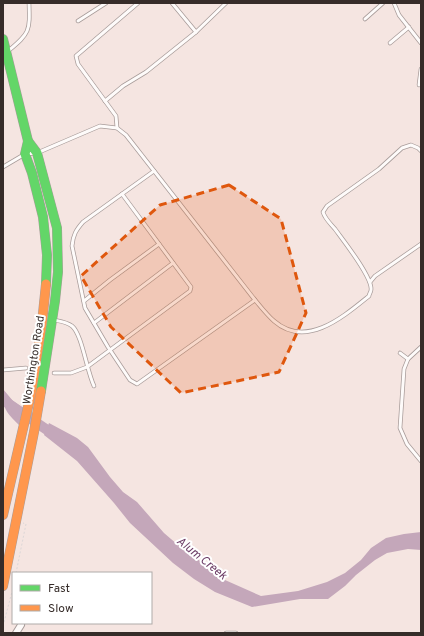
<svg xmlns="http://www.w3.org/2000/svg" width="424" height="636" font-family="Overpass,sans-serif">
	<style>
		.water { fill: #c4a7ba }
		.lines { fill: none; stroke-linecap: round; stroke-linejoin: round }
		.river { stroke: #c4a7ba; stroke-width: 10 }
		.lane-casing { stroke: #a89c9a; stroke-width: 4.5 }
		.street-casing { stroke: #a89c9a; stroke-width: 8 }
		.fast-casing { stroke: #a89c9a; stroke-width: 10 }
		.slow-casing { stroke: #a89c9a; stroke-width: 10 }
		.path { stroke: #dcd7d7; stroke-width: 1; stroke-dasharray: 2 2; stroke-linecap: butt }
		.lane { stroke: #fefbfa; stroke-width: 3 }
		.street { stroke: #fefbfa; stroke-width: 6 }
		.fast { stroke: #63d668; stroke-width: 9 }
		.slow { stroke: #ff974d; stroke-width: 9 }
		.marked { fill: #df570d; fill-opacity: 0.2; stroke: #df570d; stroke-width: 3; stroke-dasharray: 8 5; stroke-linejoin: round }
		.labels { text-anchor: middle; stroke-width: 4; stroke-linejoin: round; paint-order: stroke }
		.street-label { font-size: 11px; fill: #362c29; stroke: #fff }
		.water-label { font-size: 12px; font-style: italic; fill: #6c3c66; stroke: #fff }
	</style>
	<rect width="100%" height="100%" fill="#f5e5e1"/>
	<!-- water -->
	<g class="water">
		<path d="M 3,389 L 13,401 L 23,408 L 19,425 C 5,411 3,409 3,389 Z"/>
		<polygon points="49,423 77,438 88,447 110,477 123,492 137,502 164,533 178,545 194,554 204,566 216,576 261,596 298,591 327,582 345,573 361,560 371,548 386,538 404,534 421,532 421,550 408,549 387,553 375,560 356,575 345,586 328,599 300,599 252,607 215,592 194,579 173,563 130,523 114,503 77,461 44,435"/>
	</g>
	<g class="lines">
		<!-- river -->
		<polyline class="river" points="3,400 56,436"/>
		<!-- lane casing -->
		<g class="lane-casing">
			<g id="lane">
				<polyline points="172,3 196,32"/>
				<polyline points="394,3 399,15 421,43"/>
				<polyline points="365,19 383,3"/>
				<polyline points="78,21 106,3"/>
				<polyline points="390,43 409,27"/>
				<path d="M 8,51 C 30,33 30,31 29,3"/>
				<polyline points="419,85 421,69"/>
				<polyline points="105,101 123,86 146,72 196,32 226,3"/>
				<polyline points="117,128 116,116 78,64 76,56 138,3"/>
				<path d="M 3,167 L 25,154 L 37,153 L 100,126 L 117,128 L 126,135 L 255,300 C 261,307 267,315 274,321 C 306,349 343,317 369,296 C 369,294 371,292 371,290 C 373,278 343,240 335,229 C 330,223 325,219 323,212 L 327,206 L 379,169 L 402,148 L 411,145 L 418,148 L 421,151"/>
				<path d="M 154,171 L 83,222 C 76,230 73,235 72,246 L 85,308 L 108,347 L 130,380 L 137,384 L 255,300"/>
				<polyline points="370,282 375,276 421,244"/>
				<polyline points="84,301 110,280 159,244"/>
				<path d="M 54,320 C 59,321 67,322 72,326 C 82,334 87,372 94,386"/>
				<polyline points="94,323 173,263"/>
				<polyline points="421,347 408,359 404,369 400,428 407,444 421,461"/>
				<polyline points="400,353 408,359"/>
				<polyline points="3,370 26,368"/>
				<polyline points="54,373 71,373 87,367 190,291 191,287 122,194"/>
				<polyline points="226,633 236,633"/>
			</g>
		</g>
		<!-- street casing -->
		<g class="street-casing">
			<polyline id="street" points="16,633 21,625"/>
		</g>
		<!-- fast casing -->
		<g class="fast-casing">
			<g id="fast">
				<polyline points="3,39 28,141 25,154 32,173 43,217 47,255 46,284"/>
				<polyline points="28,141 37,153 57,228 58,272 55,301 41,391"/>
			</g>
		</g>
		<!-- slow casing -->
		<g class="slow-casing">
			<g id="slow">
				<polyline points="3,515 31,394 42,323 46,284"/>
				<polyline points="3,586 34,432 41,391"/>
			</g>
		</g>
		<!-- path -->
		<g class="path">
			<polyline points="16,573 26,524 23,523"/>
			<polyline points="3,626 13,588"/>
		</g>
		<!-- lane -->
		<use href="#lane" class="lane"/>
		<!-- street -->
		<use href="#street" class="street"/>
		<!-- fast -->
		<use href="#fast" class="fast"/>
		<!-- slow -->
		<use href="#slow" class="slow"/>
	</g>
	<!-- marked area -->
	<path class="marked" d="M 229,185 L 281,219 L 306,313 L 279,372 L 181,393 L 111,327 L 81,276 L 160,205 Z"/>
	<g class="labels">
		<!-- street labels -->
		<g class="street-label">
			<text transform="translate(33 360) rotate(-81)" y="4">Worthington Road</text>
		</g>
		<!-- water labels -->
		<g class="water-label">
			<text transform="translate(202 558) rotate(39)" y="4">Alum Creek</text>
		</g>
	</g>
	<!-- border -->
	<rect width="424" height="636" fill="none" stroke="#362c29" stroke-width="8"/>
	<!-- legend -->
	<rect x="12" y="572" width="140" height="52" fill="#ffffff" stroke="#afaba9"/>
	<rect x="20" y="585" width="20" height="6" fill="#63d668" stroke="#afaba9"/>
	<text x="48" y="592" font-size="12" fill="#362c29">Fast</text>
	<rect x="20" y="605" width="20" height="6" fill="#ff974d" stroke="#afaba9"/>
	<text x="48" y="612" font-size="12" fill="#362c29">Slow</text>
</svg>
